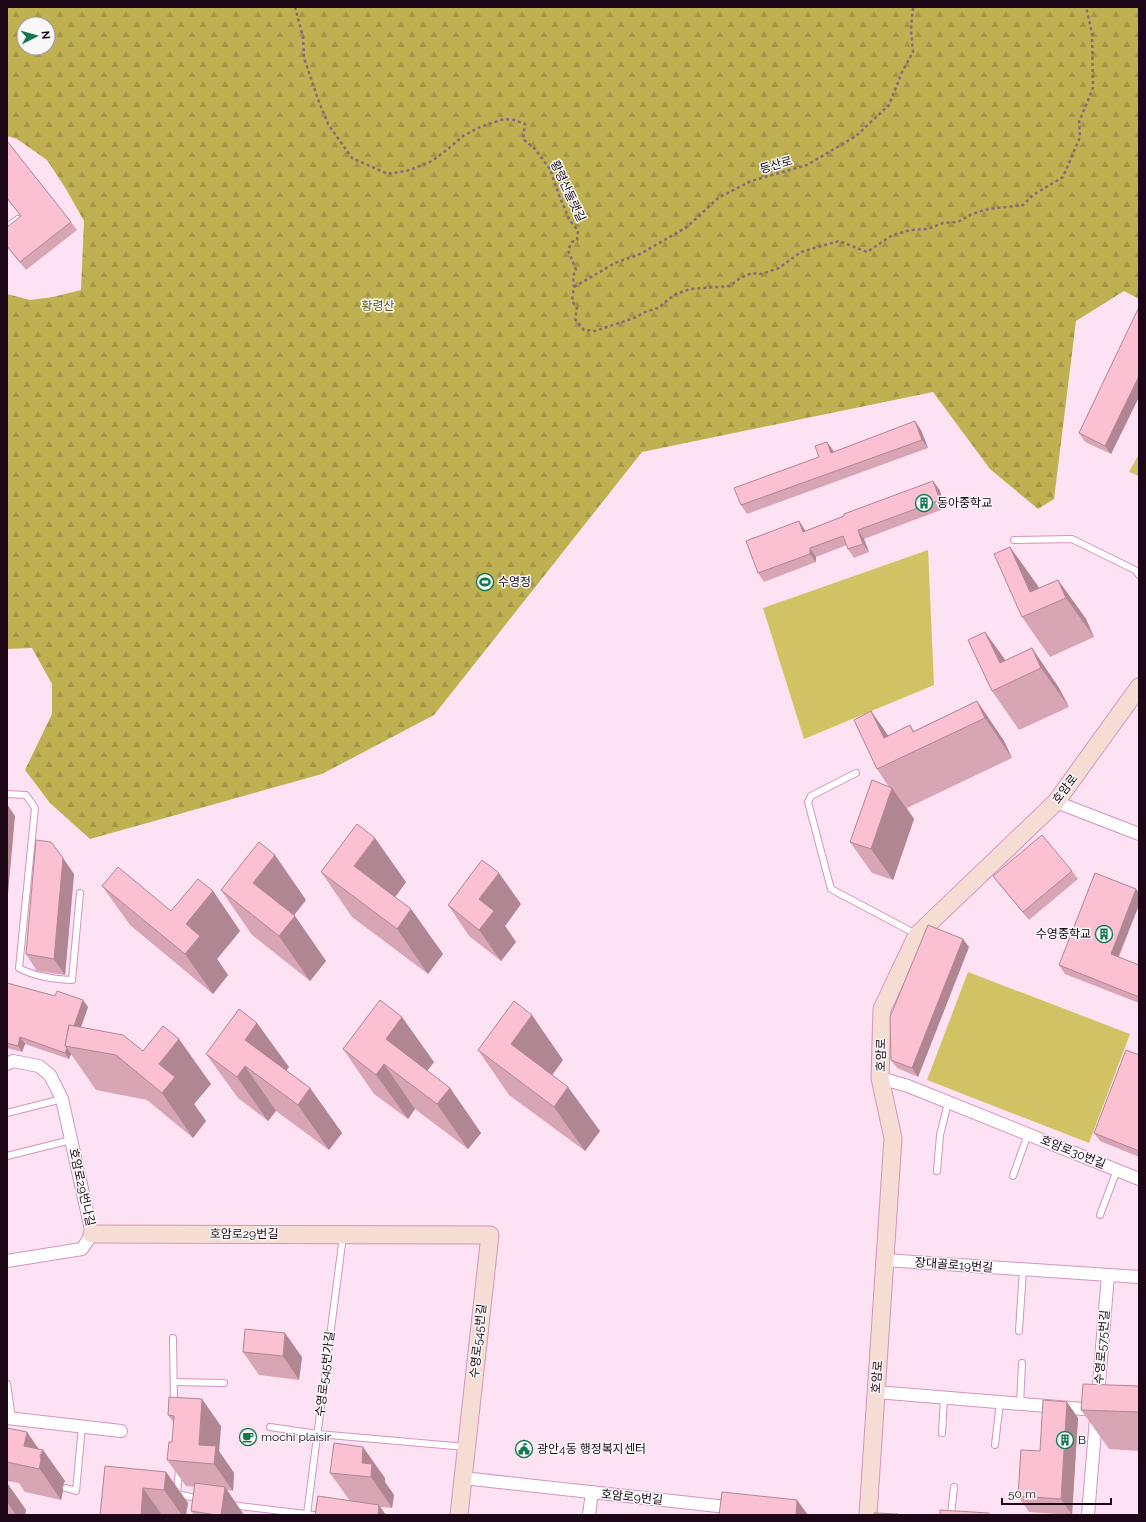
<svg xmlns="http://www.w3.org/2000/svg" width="1146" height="1522" font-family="Raleway,'Noto Sans KR',sans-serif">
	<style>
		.forest { fill: url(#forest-firs); fill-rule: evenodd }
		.pitch { fill: #d1c264 }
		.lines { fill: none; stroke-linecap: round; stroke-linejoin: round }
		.lane-casing { stroke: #d494be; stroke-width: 8 }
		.street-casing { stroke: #d494be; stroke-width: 14 }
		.secondary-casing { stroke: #d494be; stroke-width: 19 }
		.path { stroke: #836b7b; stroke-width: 2.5; stroke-dasharray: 3 3; stroke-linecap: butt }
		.lane { stroke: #fff; stroke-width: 6 }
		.street { stroke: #fff; stroke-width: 12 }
		.secondary { stroke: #f6ddd4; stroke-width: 17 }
		.wall { fill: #d8a5b4 }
		.shaded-wall { fill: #b08692 }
		.building { fill: #fbc0d1; stroke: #b08692 }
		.labels { text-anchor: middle; stroke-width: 3; stroke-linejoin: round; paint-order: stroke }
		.street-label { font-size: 12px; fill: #1d0716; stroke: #f8f8f8 }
		.park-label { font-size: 12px; fill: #61560d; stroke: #f8f8f8 }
		.poi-label { font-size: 12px; fill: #1d0716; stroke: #f8f8f8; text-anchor: start }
	</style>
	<defs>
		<pattern id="forest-firs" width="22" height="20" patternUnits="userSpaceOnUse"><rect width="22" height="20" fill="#bfb051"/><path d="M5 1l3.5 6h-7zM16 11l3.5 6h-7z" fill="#a49646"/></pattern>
	</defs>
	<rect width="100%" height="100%" fill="#fde2f3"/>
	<!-- forest -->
	<path class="forest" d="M 7,7 L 1139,7 L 1139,299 L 1124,291 L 1076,321 L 1054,499 L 1038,509 L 990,469 L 933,392 L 642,452 L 434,715 L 322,774 L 90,839 L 50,803 L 25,770 L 52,714 L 52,684 L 32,648 L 7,649 L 7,294 L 30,300 L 53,297 L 81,290 L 84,221 L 66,189 L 47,160 L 17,139 L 7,136 ZM 24,24 L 48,24 L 48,48 L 24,48 Z"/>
	<!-- pitch -->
	<g class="pitch">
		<polygon points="1139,454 1139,476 1129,472"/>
		<polygon points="928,550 934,685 804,739 763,608"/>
		<polygon points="968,972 1130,1034 1089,1143 927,1080"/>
	</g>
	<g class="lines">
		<!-- lane casing -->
		<g class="lane-casing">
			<g id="lane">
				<polyline points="7,227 18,219"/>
				<polyline points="1014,540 1072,539 1135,570 1139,575"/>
				<polyline points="856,773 811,796 808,802 831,889 916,934"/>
				<path d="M 7,794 L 26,795 L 35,808 L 19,968 C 35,977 54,979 72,980 L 80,893"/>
				<polyline points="7,1113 62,1099"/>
				<polyline points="7,1156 71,1140"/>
				<polyline points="937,1171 940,1135 948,1103"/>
				<polyline points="1013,1176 1028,1134"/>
				<polyline points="1100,1215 1117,1170"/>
				<polyline points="1019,1331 1023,1269"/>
				<polyline points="173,1338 174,1404"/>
				<polyline points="174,1382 224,1383"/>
				<polyline points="7,1384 12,1418"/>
				<polyline points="1020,1404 1022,1363"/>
				<polyline points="270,1427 318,1434 466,1447"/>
				<polyline points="942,1433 944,1398"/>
				<polyline points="995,1445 1000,1402"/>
				<polyline points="179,1469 177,1494 200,1499"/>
				<polyline points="66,1488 76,1491 82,1426"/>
				<polyline points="231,1505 314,1515"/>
				<polyline points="307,1514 343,1236"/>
				<polyline points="951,1515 954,1487"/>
			</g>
		</g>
		<!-- street casing -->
		<g class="street-casing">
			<g id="street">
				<polyline points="1056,802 1139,834"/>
				<polyline points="7,1064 13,1061 39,1066 50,1075 62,1099 92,1234 82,1249 7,1261"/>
				<polyline points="880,1078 908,1086 1139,1179"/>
				<polyline points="885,1260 1139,1277"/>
				<polyline points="876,1392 1096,1410"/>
				<polyline points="7,1418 121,1431"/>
				<polyline points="463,1478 736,1508"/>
				<polyline points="589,1515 592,1492"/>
				<polyline points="1088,1515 1108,1275"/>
			</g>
		</g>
		<!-- secondary casing -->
		<g class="secondary-casing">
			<g id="secondary">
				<polyline points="92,1234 490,1235 459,1515"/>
				<polyline points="868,1515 893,1138 880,1078 882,1009 917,935 1056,802 1139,687"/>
			</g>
		</g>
		<!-- path -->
		<g class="path">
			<polyline points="295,7 303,37 304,58 319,102 328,124 352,158 388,174 410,170 432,161 448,149 463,136 480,127 504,119 514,120 525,124 523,139 535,149 550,169 559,195 569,219 578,231 577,240 572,242 568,250 576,270 573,276 574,287 572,301 577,308 575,319 584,330 595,331 634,318 645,312 658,308 674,295 690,289 730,286 740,278 752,273 762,274 779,268 801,252 839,241 867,252 891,236 910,230 928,229 943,223 958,222 972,214 988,209 1023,205 1033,195 1063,177 1080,137 1079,122 1093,88 1092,33 1086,7"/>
			<polyline points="574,287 615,263 640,254 687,227 718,198 751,181 807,165 856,136 889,105 902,72 913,52 911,29 913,7"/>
		</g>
		<!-- lane -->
		<use href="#lane" class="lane"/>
		<!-- street -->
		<use href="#street" class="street"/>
		<!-- secondary -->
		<use href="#secondary" class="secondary"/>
	</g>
	<!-- wall -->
	<g class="wall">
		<polygon points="7,141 71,222 77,230 26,270 7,247 7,227 21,216 7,199"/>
		<polygon points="1139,397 1111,454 1085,442 1079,433"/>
		<polygon points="921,430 928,448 747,514 741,505 819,457 827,442 833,452"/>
		<polygon points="939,489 946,508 864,539 869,552 854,558 848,549 847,545 816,557 816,562 764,582 758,573 799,521 805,531"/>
		<polygon points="1010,547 1039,588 1058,580 1086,619 1094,637 1050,657 1022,617"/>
		<polygon points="985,632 1006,661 1032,648 1059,688 1069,707 1019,730 992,691"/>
		<polygon points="977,701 1004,741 1012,758 907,808 914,819 893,880 872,873 850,842 889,787 877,769 871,711 888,736 910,725 914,731"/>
		<polygon points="1072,871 1078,879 1029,920 999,884 993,876"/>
		<polygon points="321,872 406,882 395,897 411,909 443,954 428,974 352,917"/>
		<polygon points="74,874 65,975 37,971 26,954"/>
		<polygon points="102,886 171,911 213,891 240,931 217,959 228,975 213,994 130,925"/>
		<polygon points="221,890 306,900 294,915 326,961 310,981 252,935"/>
		<polygon points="1139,893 1139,905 1119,957 1139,965 1139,1003 1065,974 1059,965"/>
		<polygon points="521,904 505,926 516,942 501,961 469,936 448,905"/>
		<polygon points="969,947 918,1077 897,1068 891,1060"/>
		<polygon points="7,983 55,996 83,1000 88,1007 81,1027 143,1051 211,1084 194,1104 206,1121 193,1138 147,1100 96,1090 71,1054 69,1059 25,1044 22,1052 7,1048"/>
		<polygon points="343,1049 434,1062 427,1071 450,1088 481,1133 468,1149 415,1109 408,1119 374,1094"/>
		<polygon points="478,1050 563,1060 552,1075 600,1131 585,1151 509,1095"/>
		<polygon points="206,1054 289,1067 286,1070 310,1088 342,1133 329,1150 276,1111 268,1121 238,1098"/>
		<polygon points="1139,1055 1139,1157 1100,1141 1094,1133"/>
		<polygon points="243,1352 302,1357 299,1380 259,1375"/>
		<polygon points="1139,1386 1139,1451 1109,1449 1081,1410"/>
		<polygon points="169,1397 221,1426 219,1451 234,1473 233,1491 227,1490 244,1515 194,1515 191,1511 194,1487 186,1486 167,1460 172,1442 174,1423 168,1415"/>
		<polygon points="1067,1402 1078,1418 1072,1515 1029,1512 1018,1496 1040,1451"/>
		<polygon points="7,1428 27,1432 39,1449 43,1450 65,1481 62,1487 63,1491 61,1500 25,1492 19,1483 7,1481"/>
		<polygon points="166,1472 188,1503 186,1515 100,1515"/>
		<polygon points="330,1473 385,1478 385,1482 394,1495 392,1508 381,1507 350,1501"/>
		<polygon points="7,1483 26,1510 25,1515 7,1515"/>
	</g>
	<!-- shaded-wall -->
	<g class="shaded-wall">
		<polygon points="1139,376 1139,397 1111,454 1105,446"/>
		<polygon points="915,421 921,430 928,448 922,440"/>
		<polygon points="827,442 833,450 837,461 831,453"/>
		<polygon points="933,481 939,489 946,508 940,500"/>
		<polygon points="799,521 805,530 809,540 803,532"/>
		<polygon points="858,530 864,539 869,552 863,544"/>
		<polygon points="1010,547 1038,586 1046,607 1030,592"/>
		<polygon points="810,548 816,557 816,562 810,554"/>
		<polygon points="1058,580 1086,619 1094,637 1066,598"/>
		<polygon points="985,632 1013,671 1000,663"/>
		<polygon points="1032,648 1059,688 1069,707 1041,668"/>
		<polygon points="977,701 1004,741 1012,758 985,718"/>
		<polygon points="871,711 899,751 884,738"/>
		<polygon points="892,788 914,819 893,880 871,849"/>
		<polygon points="7,804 15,816 7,905"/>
		<polygon points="375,838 406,882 385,911 354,866"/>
		<polygon points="275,855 306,900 284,928 253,883"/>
		<polygon points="63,858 74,874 65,975 54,959"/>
		<polygon points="499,873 521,904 505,926 516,942 501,961 479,930 479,899"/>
		<polygon points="1136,889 1139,893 1139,905 1116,962 1111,954"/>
		<polygon points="213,891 240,931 217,959 228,975 213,994 185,954 186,924"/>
		<polygon points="411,909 443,954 428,974 397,929"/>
		<polygon points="295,916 326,961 310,981 279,936"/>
		<polygon points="963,939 969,947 918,1077 912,1068"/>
		<polygon points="83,1000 88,1007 74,1047 67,1046"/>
		<polygon points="532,1015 563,1060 542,1089 511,1044"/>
		<polygon points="402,1017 434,1062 417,1084 386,1039"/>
		<polygon points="257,1023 289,1067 276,1084 245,1040"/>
		<polygon points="20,1037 25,1044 22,1052 18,1046"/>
		<polygon points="179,1039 211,1084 194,1104 206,1121 193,1138 162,1093 159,1064"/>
		<polygon points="67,1048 71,1054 69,1059 65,1053"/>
		<polygon points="384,1064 415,1109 408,1119 376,1075"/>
		<polygon points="245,1066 276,1111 268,1121 237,1077"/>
		<polygon points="568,1087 600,1131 585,1151 554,1107"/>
		<polygon points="310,1088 342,1133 329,1150 298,1105"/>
		<polygon points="450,1088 481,1133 468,1149 437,1104"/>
		<polygon points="285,1333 302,1357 299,1380 283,1356"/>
		<polygon points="202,1399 221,1426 219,1451 234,1473 233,1491 214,1464 199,1445"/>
		<polygon points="1067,1402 1078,1418 1072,1515 1061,1499"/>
		<polygon points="27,1432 41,1453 43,1450 65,1481 62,1487 63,1491 61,1500 24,1446"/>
		<polygon points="363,1447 385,1478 385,1482 394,1495 392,1508 371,1477 362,1463"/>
		<polygon points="166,1472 188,1503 186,1515 182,1515 164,1490"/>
		<polygon points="7,1483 26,1510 25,1515 16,1515 7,1502"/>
		<polygon points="225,1487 244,1515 221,1515"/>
		<polygon points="143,1488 162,1515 141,1515"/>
		<polygon points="797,1500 808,1515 796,1515"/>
		<polygon points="379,1505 386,1515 378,1515"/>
	</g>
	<!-- building -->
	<g class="building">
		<polygon points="7,141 71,222 20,262 7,246 7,227 21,216 7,198"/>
		<polygon points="1139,307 1139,376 1105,446 1079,433"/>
		<polygon points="915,421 922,440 741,505 734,488 819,457 815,446 827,442 831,453"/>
		<polygon points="933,481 940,500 858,530 863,544 848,549 843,536 810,548 810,554 758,573 746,541 799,521 803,532 844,516 844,514"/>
		<polygon points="1010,547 1030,592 1058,580 1066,598 1022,617 994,554"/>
		<polygon points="985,632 1000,663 1032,648 1041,668 992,691 968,640"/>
		<polygon points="977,701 985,718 877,769 854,720 871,711 884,738 910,725 913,732"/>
		<polygon points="872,780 892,788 871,849 850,842"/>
		<polygon points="357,824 375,838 354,866 411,909 397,929 321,872"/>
		<polygon points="1042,835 1072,871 1023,912 993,876"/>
		<polygon points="36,840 51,842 63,858 54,959 26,954"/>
		<polygon points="259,842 275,855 253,883 295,916 279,936 221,890"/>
		<polygon points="482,860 499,873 479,899 494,911 479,930 448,905"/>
		<polygon points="118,867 171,911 198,879 213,891 186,924 200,936 185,954 102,886"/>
		<polygon points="1095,873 1136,889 1111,954 1139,965 1139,997 1059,965"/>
		<polygon points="928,925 963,939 912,1068 891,1060 890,1017"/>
		<polygon points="7,983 55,996 57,991 83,1000 74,1026 69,1025 65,1046 67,1048 65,1053 20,1037 18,1046 7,1043"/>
		<polygon points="380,1000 402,1017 386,1039 450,1088 437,1104 384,1064 376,1075 343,1049"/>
		<polygon points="514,1001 532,1015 511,1044 568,1087 554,1107 478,1050"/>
		<polygon points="239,1009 257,1023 245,1040 310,1088 298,1105 245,1066 237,1077 206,1054"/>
		<polygon points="69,1025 123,1035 143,1051 163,1026 179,1039 159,1064 175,1077 162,1093 116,1055 65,1046"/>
		<polygon points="1126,1050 1139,1055 1139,1151 1094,1133"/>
		<polygon points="245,1329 285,1333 283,1356 243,1352"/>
		<polygon points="1083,1384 1139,1386 1139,1412 1081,1410"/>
		<polygon points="169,1397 202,1399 199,1445 216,1446 214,1464 167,1460 169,1442 172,1442 174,1416 168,1415"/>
		<polygon points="1043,1400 1067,1402 1061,1499 1018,1496 1021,1450 1040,1451"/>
		<polygon points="7,1428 27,1432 24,1446 43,1450 40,1456 41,1460 39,1469 7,1462"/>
		<polygon points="334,1443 363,1447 362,1463 372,1464 371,1477 330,1473"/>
		<polygon points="105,1466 166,1472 164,1490 143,1488 141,1515 100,1515"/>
		<polygon points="195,1483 225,1487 221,1515 217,1515 191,1511"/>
		<polygon points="722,1492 797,1500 796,1515 719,1515"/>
		<polygon points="318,1496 379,1505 378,1515 315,1515"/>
		<polygon points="940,1510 989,1513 989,1515 940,1515"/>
		<polygon points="874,1513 898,1514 898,1515 874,1515"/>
	</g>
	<!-- icons -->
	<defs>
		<g id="building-ring" transform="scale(0.9)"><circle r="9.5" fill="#f8f8f8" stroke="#14784f" stroke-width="1.5"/><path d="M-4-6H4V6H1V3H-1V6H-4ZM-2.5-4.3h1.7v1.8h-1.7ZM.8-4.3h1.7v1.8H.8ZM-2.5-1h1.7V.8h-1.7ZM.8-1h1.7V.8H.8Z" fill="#14784f"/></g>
		<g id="stadium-ring" transform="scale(0.9)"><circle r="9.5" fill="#f8f8f8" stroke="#14784f" stroke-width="1.5"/><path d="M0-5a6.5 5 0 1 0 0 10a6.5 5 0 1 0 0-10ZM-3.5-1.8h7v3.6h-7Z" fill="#14784f"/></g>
		<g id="cafe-ring" transform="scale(0.9)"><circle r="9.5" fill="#f8f8f8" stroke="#14784f" stroke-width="1.5"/><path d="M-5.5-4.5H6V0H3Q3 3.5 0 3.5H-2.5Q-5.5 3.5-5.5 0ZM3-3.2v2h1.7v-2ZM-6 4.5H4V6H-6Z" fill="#14784f"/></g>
		<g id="civic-ring" transform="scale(0.9)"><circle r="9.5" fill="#f8f8f8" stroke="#14784f" stroke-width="1.5"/><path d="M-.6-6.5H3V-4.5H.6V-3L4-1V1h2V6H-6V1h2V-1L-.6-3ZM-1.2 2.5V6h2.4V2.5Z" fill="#14784f"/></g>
	</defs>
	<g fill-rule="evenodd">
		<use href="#building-ring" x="924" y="503"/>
		<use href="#stadium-ring" x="485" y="582"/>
		<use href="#building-ring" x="1104" y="934"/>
		<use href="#cafe-ring" x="248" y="1437"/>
		<use href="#building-ring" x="1065" y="1440"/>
		<use href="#civic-ring" x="524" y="1449"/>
	</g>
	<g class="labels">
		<!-- street labels -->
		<g class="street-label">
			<text transform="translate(776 165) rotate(-16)" y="4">등산로</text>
			<text transform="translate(568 191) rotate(65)" y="4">황령산둘랫길</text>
			<text transform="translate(1065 789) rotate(-53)" y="4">호암로</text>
			<text transform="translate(881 1055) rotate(-89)" y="4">호암로</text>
			<text transform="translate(1073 1152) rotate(22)" y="4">호암로30번길</text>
			<text transform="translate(82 1187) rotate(77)" y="4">호암로29번나길</text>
			<text x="244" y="1238">호암로29번길</text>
			<text transform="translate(954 1265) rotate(4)" y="4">장대골로19번길</text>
			<text transform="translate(478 1341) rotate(-84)" y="4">수영로545번길</text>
			<text transform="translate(1102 1347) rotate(-85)" y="4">수영로575번길</text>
			<text transform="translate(325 1374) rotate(-83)" y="4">수영로545번가길</text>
			<text transform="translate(877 1377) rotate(-86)" y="4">호암로</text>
			<text transform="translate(632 1497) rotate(6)" y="4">호암로9번길</text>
		</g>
		<!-- park labels -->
		<g class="park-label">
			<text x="378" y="310">황령산</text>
		</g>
		<!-- poi labels -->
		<g class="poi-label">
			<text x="937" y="507">동아중학교</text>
			<text x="498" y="586">수영정</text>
			<text x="1091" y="938" text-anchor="end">수영중학교</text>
			<text x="261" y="1441">mochi plaisir</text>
			<text x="1078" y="1444">B</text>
			<text x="537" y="1453">광안4동 행정복지센터</text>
		</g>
	</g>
	<!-- border -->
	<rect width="1146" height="1522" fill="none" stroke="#1d0716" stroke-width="16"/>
	<!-- north arrow -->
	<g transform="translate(36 36) rotate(84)"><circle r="19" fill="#f8f8f8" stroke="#a0989e"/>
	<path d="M0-3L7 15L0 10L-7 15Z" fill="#14784f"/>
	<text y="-6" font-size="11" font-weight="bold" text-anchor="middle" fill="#1d0716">N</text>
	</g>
	<!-- scale -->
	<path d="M1002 1498v6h109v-6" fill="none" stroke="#1d0716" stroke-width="2"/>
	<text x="1008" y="1498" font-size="12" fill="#1d0716" stroke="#f8f8f8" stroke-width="3" paint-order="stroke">50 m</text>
</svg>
